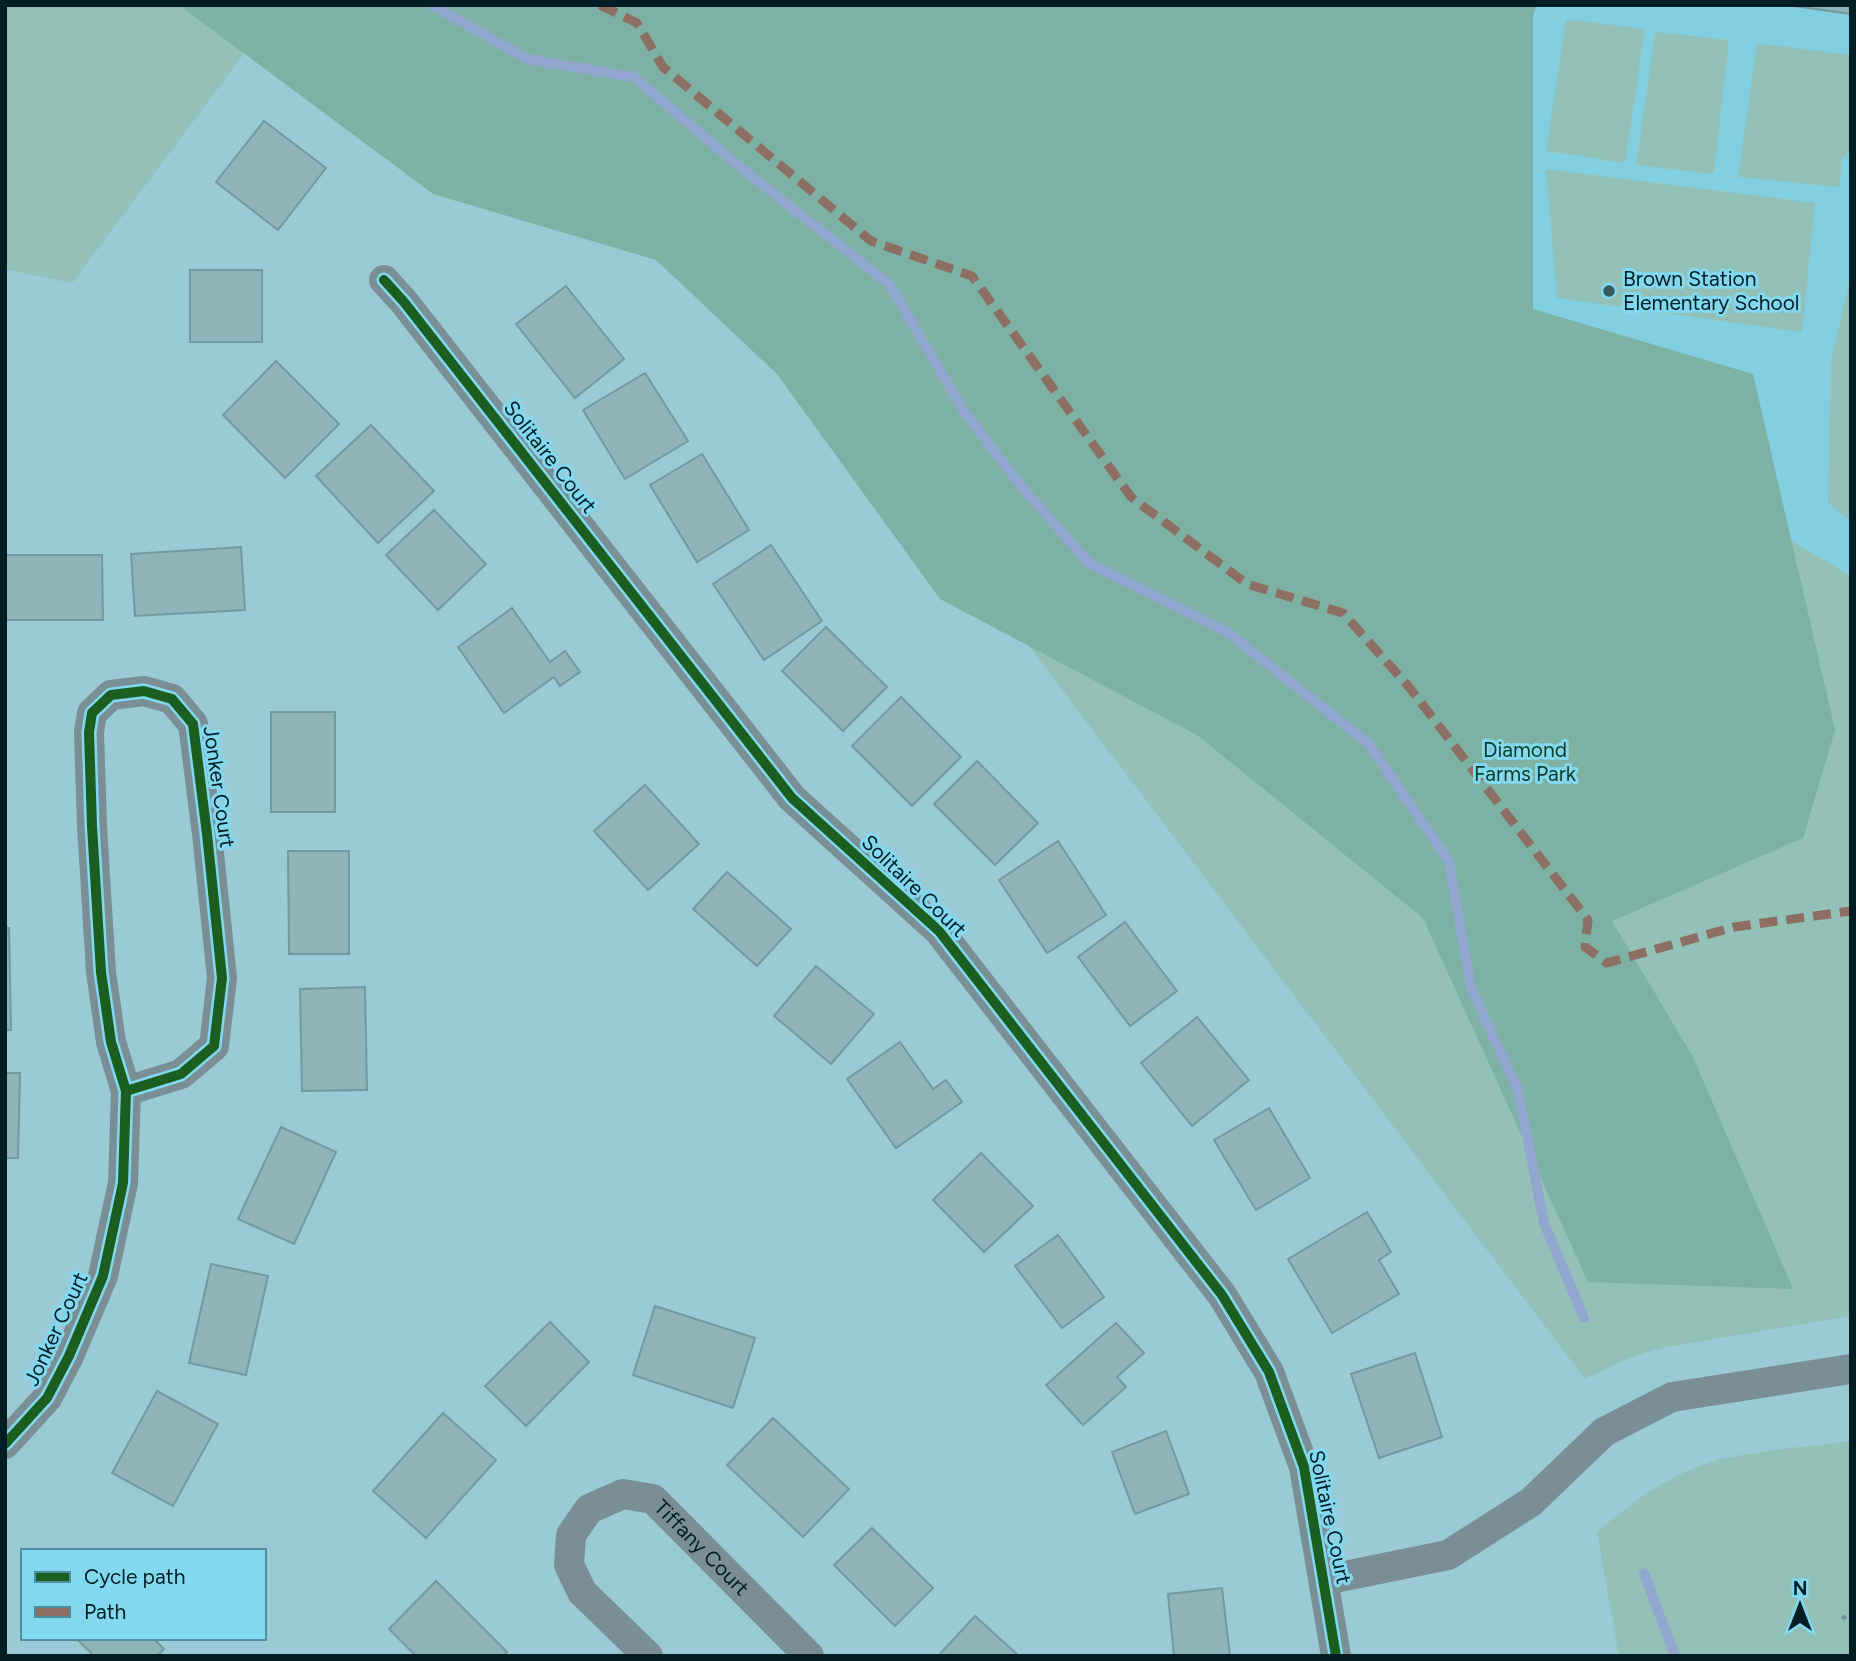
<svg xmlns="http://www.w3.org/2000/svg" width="1856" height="1661" font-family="Figtree,sans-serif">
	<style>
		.built { fill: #83cfe2 }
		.green { fill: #93c0b7 }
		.forest { fill: #7cb1a3 }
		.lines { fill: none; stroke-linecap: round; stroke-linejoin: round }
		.stream { stroke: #92a7d0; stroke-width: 10 }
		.building { fill: #8eb3b9; stroke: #719a9f; stroke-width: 2 }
		.path { stroke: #77939a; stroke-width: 4.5; stroke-dasharray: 5 5; stroke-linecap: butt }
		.street { stroke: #7a8f95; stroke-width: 30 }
		.quiet { stroke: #8d6e63; stroke-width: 9; stroke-dasharray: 18 9; stroke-linecap: butt }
		.cycleway-casing { stroke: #82d9ef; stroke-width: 15 }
		.cycleway { stroke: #1b5e20; stroke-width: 10 }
		.poi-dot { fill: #375a62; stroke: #82d9ef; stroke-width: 2.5 }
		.labels { text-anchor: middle; stroke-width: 6; stroke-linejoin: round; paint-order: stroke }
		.poi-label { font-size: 21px; fill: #021d24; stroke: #82d9ef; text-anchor: start }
		.street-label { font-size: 21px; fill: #021d24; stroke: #82d9ef }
		.park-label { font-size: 21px; fill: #0e3d25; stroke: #82d9ef }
	</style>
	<rect width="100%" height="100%" fill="#9acad6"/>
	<!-- built -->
	<polygon class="built" points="883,5 1851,5 1851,576"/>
	<!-- green -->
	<g class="green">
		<polygon points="5,5 883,5 1851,576 1851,1316 1662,1348 1626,1359 1585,1379 762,294 261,31 72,283 5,269"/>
		<polygon points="1566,19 1645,29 1625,163 1546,151"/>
		<polygon points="1655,32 1729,40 1714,174 1636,165"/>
		<polygon points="1757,43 1851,55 1851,150 1842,158 1840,187 1738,177"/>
		<polygon points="1546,169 1815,203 1802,332 1557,298"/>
		<polygon points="1851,274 1851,521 1828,503 1831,362"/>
		<path d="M 1851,1441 L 1851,1656 L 1619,1656 L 1597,1532 C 1634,1500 1678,1468 1727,1458 C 1768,1449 1810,1447 1851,1441 Z"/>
	</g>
	<!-- forest -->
	<polygon class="forest" points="179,5 1537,5 1533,16 1533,309 1753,374 1835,730 1803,838 1612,921 1693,1057 1793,1289 1588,1282 1423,918 1197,735 940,599 777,374 656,260 433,194"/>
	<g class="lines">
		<!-- stream -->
		<g class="stream">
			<polyline points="432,5 527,59 634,77 735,163 890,285 963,410 1021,486 1090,564 1227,632 1368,743 1449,861 1471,988 1518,1090 1544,1223 1584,1318"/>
			<polyline points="1644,1573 1675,1656"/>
		</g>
	</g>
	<!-- building -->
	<g class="building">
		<polygon points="1787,5 1851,5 1851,14"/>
		<polygon points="264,121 326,168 278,230 216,182"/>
		<rect x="190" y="270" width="72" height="72"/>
		<polygon points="566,286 624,359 575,398 516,324"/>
		<polygon points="276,361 339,424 285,478 223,415"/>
		<polygon points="645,373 688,441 625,479 583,410"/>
		<polygon points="371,425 434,491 378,543 316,476"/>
		<polygon points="702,454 749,530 697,562 650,485"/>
		<polygon points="434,510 486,564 438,610 386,555"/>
		<polygon points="771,545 822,621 764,660 713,584"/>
		<polygon points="241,547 245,610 135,616 131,554"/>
		<polygon points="5,555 102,555 103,620 5,620"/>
		<polygon points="512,608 550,662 565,651 580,672 560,686 554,677 504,713 458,647"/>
		<polygon points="826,627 887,687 843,731 782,671"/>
		<polygon points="901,697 961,757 912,806 852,746"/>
		<rect x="271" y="712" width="64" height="100"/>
		<polygon points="977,761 1038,823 995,865 934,804"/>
		<polygon points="645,785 699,844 648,890 594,831"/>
		<polygon points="1058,841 1106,915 1047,953 999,880"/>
		<polygon points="288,851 349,851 349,954 289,954"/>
		<polygon points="727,872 791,929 757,966 693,909"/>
		<polygon points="1125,922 1177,991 1130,1026 1078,957"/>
		<polygon points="5,928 9,928 11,1030 5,1030"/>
		<polygon points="816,966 874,1014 831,1064 774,1016"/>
		<polygon points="365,987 367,1090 302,1091 300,989"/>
		<polygon points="1197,1017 1249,1080 1192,1126 1141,1063"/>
		<polygon points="900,1042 933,1089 946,1080 962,1102 896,1148 847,1079"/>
		<polygon points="5,1073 20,1073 18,1158 5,1158"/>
		<polygon points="1269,1108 1310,1178 1256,1210 1214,1140"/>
		<polygon points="281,1127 336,1152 294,1244 238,1219"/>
		<polygon points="981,1153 1033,1206 984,1252 933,1200"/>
		<polygon points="1367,1212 1391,1252 1379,1260 1399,1294 1332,1333 1288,1259"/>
		<polygon points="1058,1235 1104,1297 1062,1328 1015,1266"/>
		<polygon points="211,1264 268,1276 246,1375 189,1363"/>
		<polygon points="655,1306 755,1338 733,1408 633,1375"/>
		<polygon points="550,1322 589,1362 526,1426 485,1386"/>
		<polygon points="1116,1323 1144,1353 1117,1377 1126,1387 1083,1425 1046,1385"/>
		<polygon points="1415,1353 1442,1437 1379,1458 1351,1374"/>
		<polygon points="157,1391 218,1424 173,1506 112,1473"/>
		<polygon points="443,1413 496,1460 426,1538 373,1491"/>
		<polygon points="773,1418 849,1489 803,1537 727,1465"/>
		<polygon points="1166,1431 1189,1494 1135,1514 1112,1452"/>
		<polygon points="872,1528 933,1588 895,1626 834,1565"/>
		<polygon points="436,1581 507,1652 503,1656 416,1656 389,1629"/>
		<polygon points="1222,1588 1230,1656 1174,1656 1168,1594"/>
		<polygon points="975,1616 1019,1656 938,1656"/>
		<polygon points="76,1638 153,1638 164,1649 157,1656 94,1656"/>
	</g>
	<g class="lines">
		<!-- path -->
		<polyline class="path" points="1842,1619 1851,1613"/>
		<!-- street -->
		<g class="street">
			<polyline points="384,280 404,302 792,798 939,931 1222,1295 1269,1372 1304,1467 1336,1656"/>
			<polyline points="5,1444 47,1398 69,1356 103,1276 123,1183 126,1091 111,1042 101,972 92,826 89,732 92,713 111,695 144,691 172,699 193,724 207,834 222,978 214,1046 181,1074 126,1091"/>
			<polyline points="1325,1580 1448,1555 1531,1502 1604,1432 1672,1397 1851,1369"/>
			<path id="s1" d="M 648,1656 L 582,1592 L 569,1565 L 571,1535 L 589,1509 L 623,1494 L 653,1499 L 809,1656"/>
		</g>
		<!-- quiet -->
		<polyline class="quiet" points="600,5 637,23 663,67 871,241 972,276 1131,497 1247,584 1343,613 1409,687 1588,920 1585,947 1607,963 1734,927 1851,911"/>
		<!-- cycleway casing -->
		<g class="cycleway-casing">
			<g id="cycleway">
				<polyline points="384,280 404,302 792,798 939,931 1222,1295 1269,1372 1304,1467 1336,1656"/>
				<polyline points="5,1444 47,1398 69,1356 103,1276 123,1183 126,1091 111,1042 101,972 92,826 89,732 92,713 111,695 144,691 172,699 193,724 207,834 222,978 214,1046 181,1074 126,1091"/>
			</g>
		</g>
		<!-- cycleway -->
		<use href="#cycleway" class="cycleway"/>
	</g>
	<!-- markers -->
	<circle class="poi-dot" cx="1609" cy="291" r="7"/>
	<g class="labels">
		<!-- poi labels -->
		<g class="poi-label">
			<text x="1623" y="286">Brown Station<tspan x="1623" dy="24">Elementary School</tspan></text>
		</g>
		<!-- street labels -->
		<g class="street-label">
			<text transform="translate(550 457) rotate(52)" y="7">Solitaire Court</text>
			<text transform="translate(219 787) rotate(82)" y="7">Jonker Court</text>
			<text transform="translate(914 886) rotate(44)" y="7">Solitaire Court</text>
			<text transform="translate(56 1329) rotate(-65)" y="7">Jonker Court</text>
			<text transform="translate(1330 1517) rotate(78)" y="7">Solitaire Court</text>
			<text dy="7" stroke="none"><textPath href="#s1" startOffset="320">Tiffany Court</textPath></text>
		</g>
		<!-- park labels -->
		<g class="park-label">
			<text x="1525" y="757">Diamond<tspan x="1525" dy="24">Farms Park</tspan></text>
		</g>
	</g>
	<!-- border -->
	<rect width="1856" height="1661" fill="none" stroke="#021d24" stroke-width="14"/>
	<!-- legend -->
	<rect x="21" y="1549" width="245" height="91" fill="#82d9ef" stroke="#4f8e9e" stroke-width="2"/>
	<rect x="35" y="1572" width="35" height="10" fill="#1b5e20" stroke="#4f8e9e" stroke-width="2"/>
	<text x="84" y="1584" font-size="21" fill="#021d24">Cycle path</text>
	<rect x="35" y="1607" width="35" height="10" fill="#8d6e63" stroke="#4f8e9e" stroke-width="2"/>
	<text x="84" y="1619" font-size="21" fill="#021d24">Path</text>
	<!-- north arrow -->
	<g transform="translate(1800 1605)" stroke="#82d9ef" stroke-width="5" paint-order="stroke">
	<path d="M0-5L12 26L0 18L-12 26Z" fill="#021d24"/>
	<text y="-10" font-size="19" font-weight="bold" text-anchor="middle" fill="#021d24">N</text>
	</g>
</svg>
